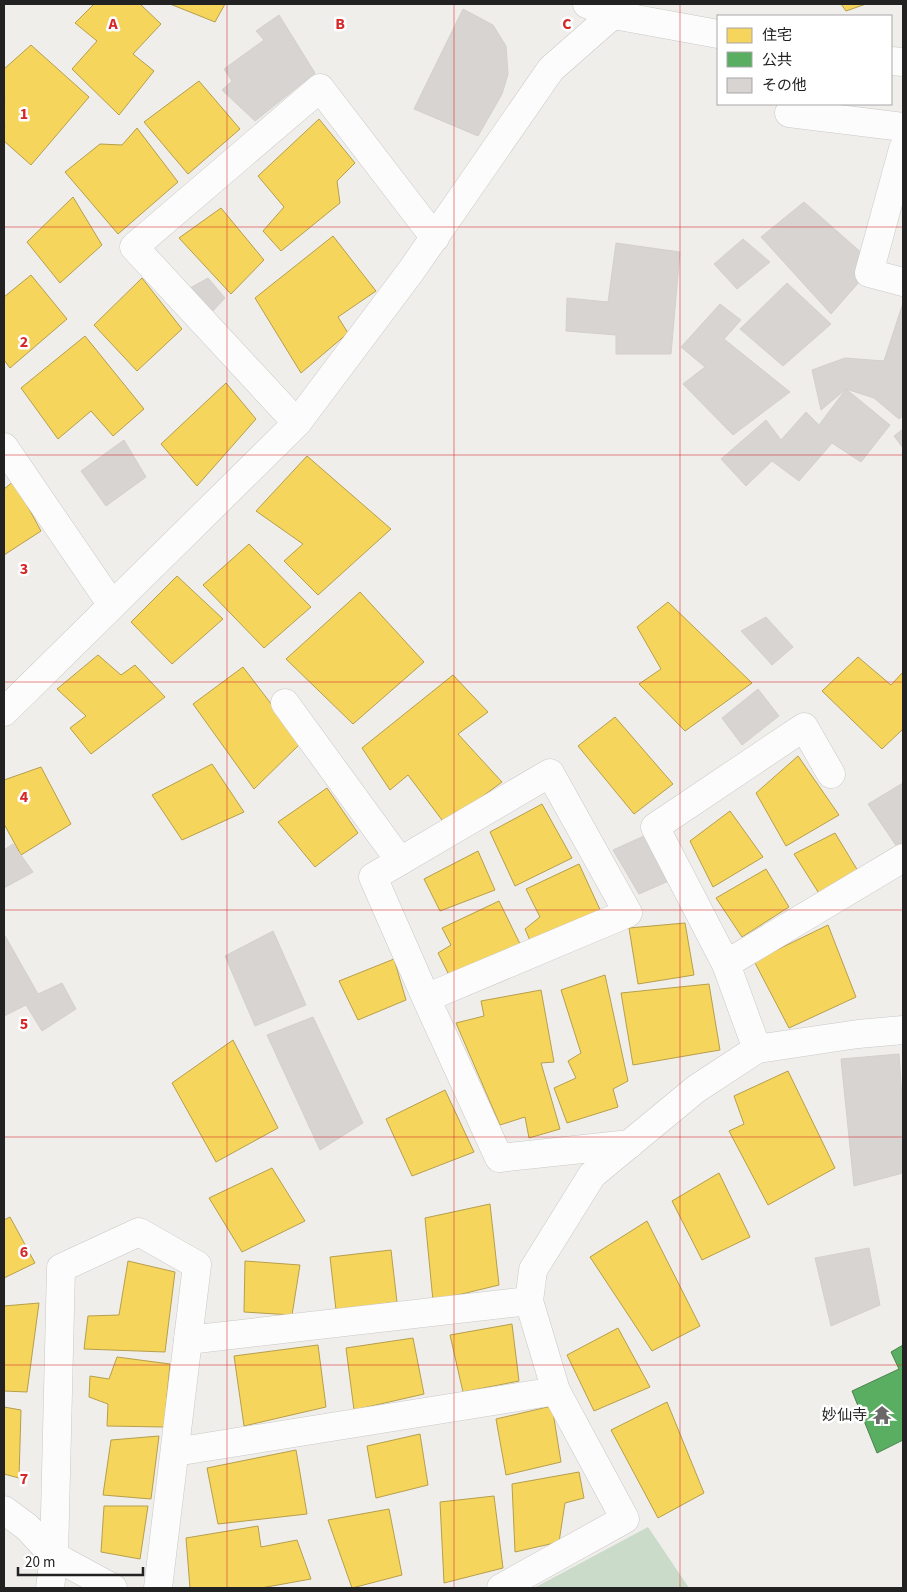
<svg xmlns="http://www.w3.org/2000/svg" width="907" height="1592" font-family="'Source Sans 3','Noto Sans JP',sans-serif">
	<style>
		.cemetery { fill: #cadbca }
		.homes { fill: #f6d55c; stroke: #b69f4b }
		.public { fill: #5aae61; stroke: #49844e }
		.building { fill: #d7d4d2; stroke: #d3d0cc }
		.lines { fill: none; stroke-linecap: round; stroke-linejoin: round }
		.minor-casing { stroke: #c9c8c7; stroke-width: 29 }
		.minor { stroke: #fdfcfc; stroke-width: 28 }
		.grid { fill: none; stroke: #d62828; stroke-width: 1; stroke-opacity: 0.55 }
		.labels { text-anchor: middle; stroke-width: 5; stroke-linejoin: round; paint-order: stroke }
		.poi-label { font-size: 15px; fill: #222; stroke: #fff; text-anchor: end }
		.grid-label { font-size: 16px; text-anchor: middle; font-weight: bold; fill: #d62828; stroke: #fff; stroke-width: 5; stroke-linejoin: round; paint-order: stroke }
	</style>
	<rect width="100%" height="100%" fill="#f0eeeb"/>
	<!-- cemetery -->
	<polygon class="cemetery" points="648,1527 689,1588 534,1588"/>
	<!-- homes -->
	<g class="homes">
		<polygon points="94,4 140,4 161,24 133,54 154,71 119,115 72,69 97,41 75,23"/>
		<polygon points="170,4 225,4 215,22"/>
		<polygon points="841,4 866,4 846,11"/>
		<polygon points="31,45 89,97 31,165 4,141 4,129 5,127 4,126 4,100 5,98 4,97 4,69"/>
		<polygon points="199,81 240,129 188,174 144,122"/>
		<polygon points="319,119 355,163 337,181 340,203 281,251 263,231 284,207 258,176"/>
		<polygon points="137,128 178,182 118,234 65,172 100,144 122,145"/>
		<polygon points="73,197 102,245 60,283 27,242"/>
		<polygon points="221,208 264,260 231,294 179,238"/>
		<polygon points="333,236 376,291 338,317 348,333 301,373 255,298"/>
		<polygon points="31,275 67,319 10,368 4,360 4,297"/>
		<polygon points="142,278 182,329 137,371 94,325"/>
		<polygon points="85,336 144,409 113,436 91,411 58,439 21,388"/>
		<polygon points="226,383 256,419 197,486 161,444"/>
		<polygon points="307,456 391,529 318,595 284,561 303,544 256,511"/>
		<polygon points="14,481 41,531 4,555 4,489"/>
		<polygon points="249,544 311,607 264,648 203,585"/>
		<polygon points="177,576 223,619 172,664 131,622"/>
		<polygon points="360,592 424,662 353,724 286,659"/>
		<polygon points="668,602 752,683 685,731 639,684 661,669 637,627"/>
		<polygon points="98,655 121,675 135,665 165,697 91,754 70,728 86,716 57,689"/>
		<polygon points="858,657 891,685 903,672 903,729 882,749 822,691"/>
		<polygon points="243,667 301,743 254,789 193,704"/>
		<polygon points="453,675 488,712 458,734 502,782 445,824 408,775 390,790 362,748"/>
		<polygon points="615,717 673,784 634,814 578,746"/>
		<polygon points="798,756 839,815 786,846 756,793"/>
		<polygon points="212,764 244,812 182,840 152,795"/>
		<polygon points="41,767 71,824 21,855 4,824 4,780"/>
		<polygon points="327,788 358,833 315,867 278,822"/>
		<polygon points="542,804 572,858 515,886 490,832"/>
		<polygon points="730,811 763,857 713,887 690,841"/>
		<polygon points="835,833 858,871 820,895 794,854"/>
		<polygon points="478,851 495,890 440,911 424,879"/>
		<polygon points="579,864 602,914 532,945 525,929 540,917 526,889"/>
		<polygon points="766,869 789,907 742,937 716,898"/>
		<polygon points="499,901 522,948 450,977 438,953 451,945 442,928"/>
		<polygon points="685,923 694,975 638,984 629,928"/>
		<polygon points="828,925 856,997 789,1028 754,961"/>
		<polygon points="394,959 406,1000 358,1020 339,981"/>
		<polygon points="605,975 628,1081 613,1089 618,1107 567,1123 554,1088 576,1078 568,1061 581,1053 561,990"/>
		<polygon points="709,984 720,1050 633,1065 621,993"/>
		<polygon points="541,990 554,1062 541,1063 560,1129 529,1138 525,1117 500,1125 456,1023 484,1016 481,1001"/>
		<polygon points="233,1040 278,1128 216,1162 172,1083"/>
		<polygon points="788,1071 835,1168 768,1205 729,1131 744,1124 734,1096"/>
		<polygon points="445,1090 474,1152 412,1176 386,1119"/>
		<polygon points="272,1168 305,1221 242,1252 209,1198"/>
		<polygon points="719,1173 750,1237 702,1260 672,1201"/>
		<polygon points="490,1204 499,1285 433,1301 425,1218"/>
		<polygon points="10,1217 35,1263 4,1278 4,1220"/>
		<polygon points="647,1221 700,1326 652,1351 590,1257"/>
		<polygon points="391,1250 397,1302 336,1310 330,1257"/>
		<polygon points="128,1261 175,1272 165,1352 84,1349 88,1316 119,1315"/>
		<polygon points="245,1261 300,1265 292,1315 244,1312"/>
		<polygon points="39,1303 27,1392 4,1391 4,1306"/>
		<polygon points="512,1324 519,1381 463,1392 450,1335"/>
		<polygon points="618,1328 650,1387 594,1411 567,1355"/>
		<polygon points="413,1338 424,1394 354,1410 346,1348"/>
		<polygon points="318,1345 326,1407 244,1426 234,1356"/>
		<polygon points="117,1357 170,1364 164,1427 107,1426 108,1404 89,1397 90,1376 109,1379"/>
		<polygon points="667,1402 704,1493 658,1518 611,1430"/>
		<polygon points="552,1406 561,1462 506,1475 496,1419"/>
		<polygon points="4,1407 21,1410 19,1478 4,1474"/>
		<polygon points="420,1434 428,1485 376,1498 367,1446"/>
		<polygon points="159,1436 151,1499 103,1495 111,1440"/>
		<polygon points="296,1450 307,1514 218,1524 207,1468"/>
		<polygon points="579,1472 584,1498 565,1503 559,1542 515,1552 512,1484"/>
		<polygon points="494,1496 503,1568 444,1583 440,1502"/>
		<polygon points="104,1506 148,1506 140,1559 101,1552"/>
		<polygon points="389,1509 402,1575 352,1588 328,1520"/>
		<polygon points="258,1526 261,1547 297,1540 311,1579 261,1588 190,1588 186,1538"/>
	</g>
	<!-- public -->
	<polygon class="public" points="903,1345 903,1440 877,1453 852,1391 899,1369 891,1352"/>
	<!-- building -->
	<g class="building">
		<polygon points="463,9 493,25 506,46 508,74 502,94 478,136 414,109"/>
		<polygon points="279,15 315,73 255,121 222,90 232,81 224,69 264,40 256,31"/>
		<polygon points="804,202 864,255 860,281 831,314 761,237"/>
		<polygon points="743,239 770,262 737,289 714,264"/>
		<polygon points="616,243 680,252 671,354 616,354 616,335 566,331 567,298 608,302"/>
		<polygon points="208,278 225,298 210,314 190,288"/>
		<polygon points="787,283 831,324 783,366 740,329"/>
		<polygon points="903,303 903,416 899,419 874,398 846,389 821,410 812,370 845,358 884,361"/>
		<polygon points="720,304 741,320 724,339 790,392 733,435 683,384 705,367 681,347"/>
		<polygon points="846,389 890,425 861,462 832,443 799,481 772,461 746,486 721,459 766,420 781,440 806,412 819,425"/>
		<polygon points="903,429 903,448 894,436"/>
		<polygon points="124,440 146,477 106,506 81,471"/>
		<polygon points="766,617 793,647 772,665 741,631"/>
		<polygon points="758,689 779,716 742,745 722,718"/>
		<polygon points="903,783 903,844 897,847 868,804"/>
		<polygon points="644,836 671,880 639,894 613,850"/>
		<polygon points="13,844 33,872 4,888 4,850"/>
		<polygon points="273,931 306,1005 255,1026 225,956"/>
		<polygon points="4,934 38,994 62,983 76,1009 42,1031 26,1005 4,1016"/>
		<polygon points="313,1017 363,1123 320,1150 267,1035"/>
		<polygon points="899,1054 903,1114 903,1173 854,1186 841,1059"/>
		<polygon points="869,1248 880,1305 831,1326 815,1258"/>
	</g>
	<g class="lines">
		<!-- minor casing -->
		<g class="minor-casing">
			<g id="minor">
				<polyline points="587,4 614,15 718,34"/>
				<polyline points="891,61 903,62"/>
				<polyline points="789,113 903,127"/>
				<polyline points="903,149 869,273 903,282"/>
				<polyline points="297,423 134,247 320,88 435,238"/>
				<polyline points="4,447 112,605"/>
				<polyline points="285,703 400,861"/>
				<polyline points="4,712 297,423 411,271 551,69 625,4"/>
				<polyline points="726,964 655,827 804,727 831,774"/>
				<polyline points="426,998 373,877 550,773 628,913 426,998 499,1158 630,1144"/>
				<polyline points="757,1049 858,1034 903,1030"/>
				<polyline points="188,1340 529,1301"/>
				<polyline points="175,1452 556,1391"/>
				<polyline points="4,1510 27,1527 54,1556 113,1588"/>
				<polyline points="50,1588 54,1556 61,1268 139,1232 197,1265 158,1588"/>
				<polyline points="501,1588 625,1519 556,1391 529,1301 533,1270 592,1175 696,1089 757,1049 726,964 903,858"/>
			</g>
		</g>
		<!-- minor -->
		<use href="#minor" class="minor"/>
	</g>
	<!-- grid -->
	<path class="grid" d="M 227,4 L 227,1588M 454,4 L 454,1588M 680,4 L 680,1588M 4,227 L 903,227M 4,455 L 903,455M 4,682 L 903,682M 4,910 L 903,910M 4,1137 L 903,1137M 4,1365 L 903,1365"/>
	<!-- icons -->
	<defs>
		<g id="temple-bare" transform="scale(1.5)"><path d="M0-6L5-2H3V0L6.5 2.5H4V6H1.5V3h-3V6H-4V2.5H-6.5L-3 0V-2H-5Z" fill="#6a6968" stroke="#fff" stroke-width="2.5" paint-order="stroke"/></g>
	</defs>
	<g fill-rule="evenodd">
		<use href="#temple-bare" x="882" y="1415"/>
	</g>
	<g class="labels">
		<!-- poi labels -->
		<g class="poi-label">
			<text x="867" y="1420">妙仙寺</text>
		</g>
	</g>
	<g class="grid-label">
		<text x="113" y="29">A</text>
		<text x="340" y="29">B</text>
		<text x="567" y="29">C</text>
		<text x="24" y="119">1</text>
		<text x="24" y="347">2</text>
		<text x="24" y="574">3</text>
		<text x="24" y="802">4</text>
		<text x="24" y="1029">5</text>
		<text x="24" y="1257">6</text>
		<text x="24" y="1484">7</text>
	</g>
	<!-- border -->
	<rect width="907" height="1592" fill="none" stroke="#222222" stroke-width="10"/>
	<!-- legend -->
	<rect x="717" y="15" width="175" height="90" fill="#ffffff" stroke="#a7a7a7"/>
	<rect x="727" y="28" width="25" height="15" fill="#f6d55c" stroke="#a7a7a7"/>
	<text x="762" y="40" font-size="15" fill="#222222">住宅</text>
	<rect x="727" y="52" width="25" height="15" fill="#5aae61" stroke="#a7a7a7"/>
	<text x="762" y="65" font-size="15" fill="#222222">公共</text>
	<rect x="727" y="78" width="25" height="15" fill="#d7d4d2" stroke="#a7a7a7"/>
	<text x="762" y="90" font-size="15" fill="#222222">その他</text>
	<!-- scale -->
	<path d="M18 1567v8h125v-8" fill="none" stroke="#222222" stroke-width="2.5"/>
	<text x="25" y="1567" font-size="15" fill="#222222" stroke="#ffffff" stroke-width="4" paint-order="stroke">20 m</text>
</svg>
